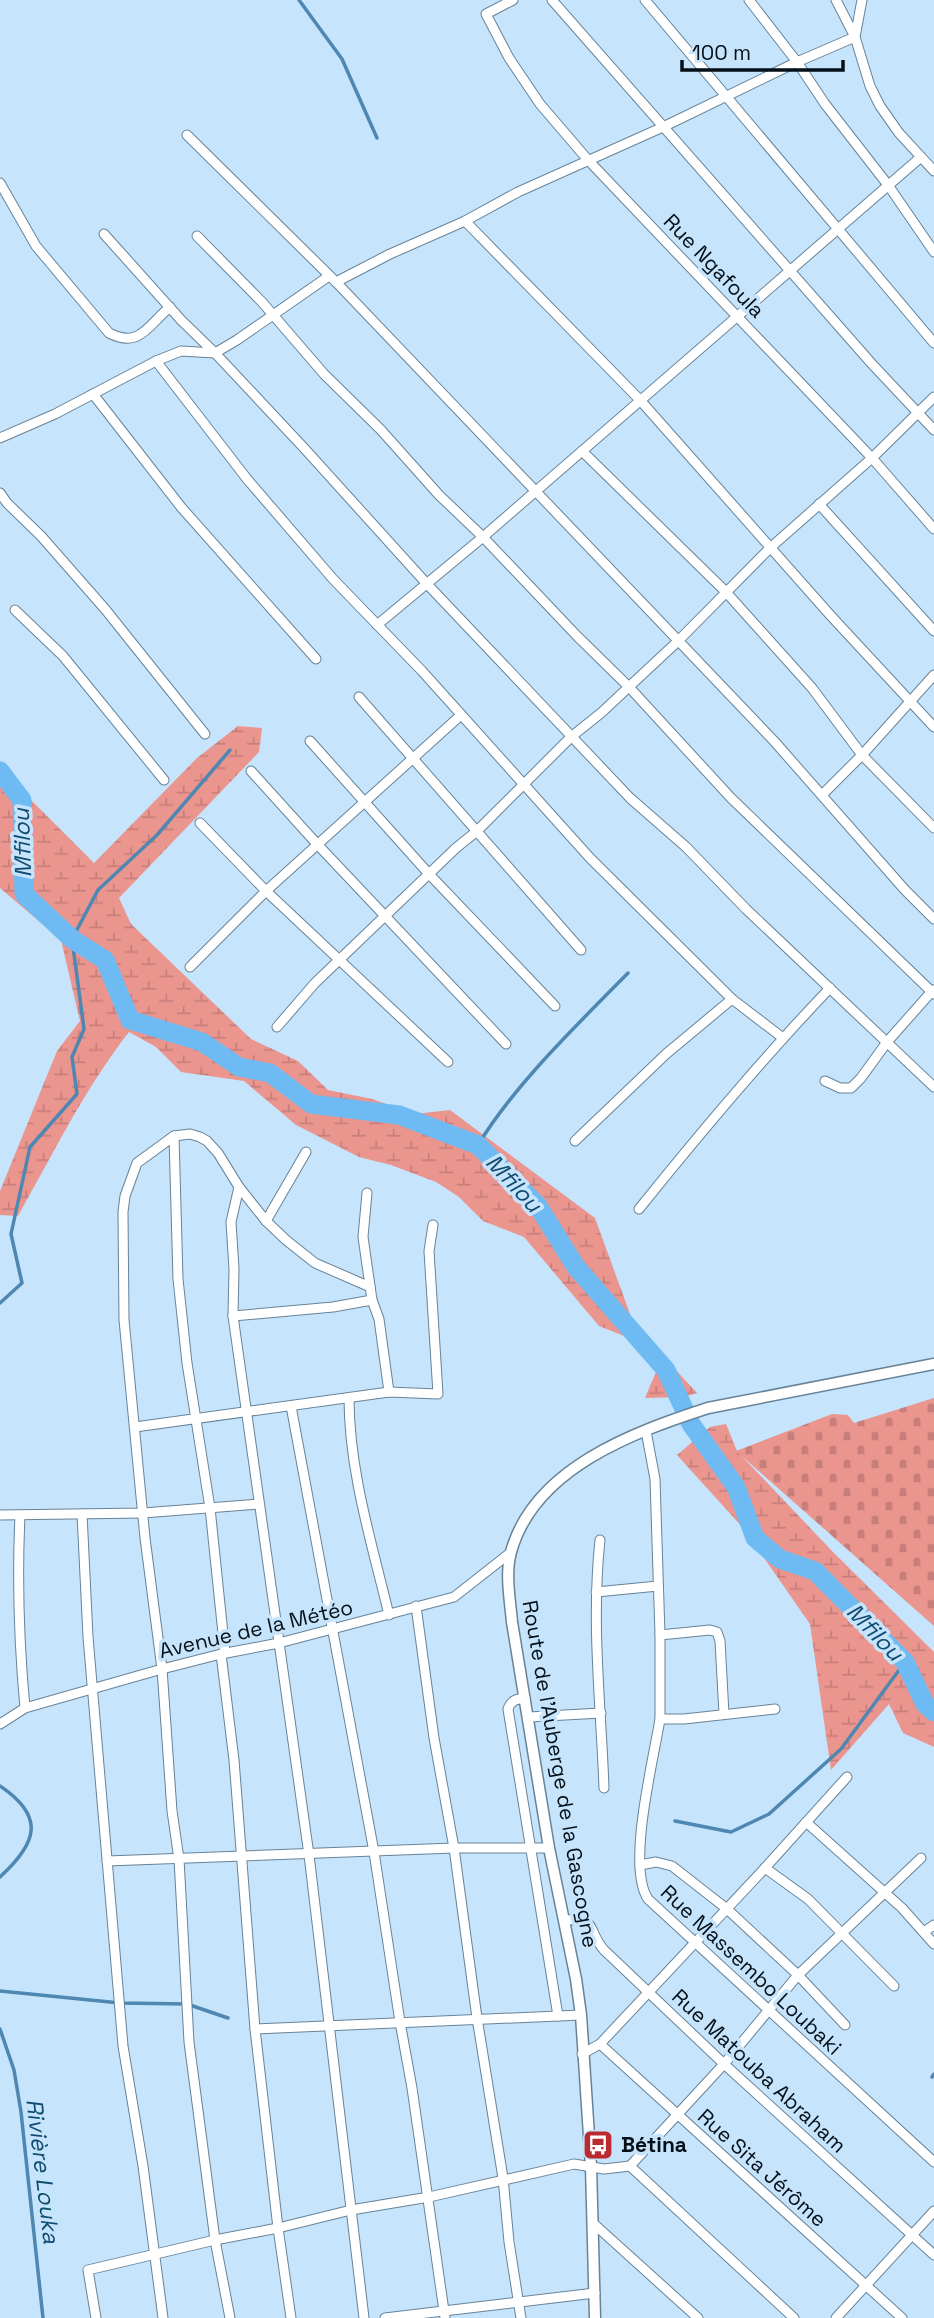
<svg xmlns="http://www.w3.org/2000/svg" width="934" height="2318" font-family="'Space Grotesk',sans-serif">
	<style>
		.wetland { fill: url(#wetland-marsh) }
		.cemetery { fill: url(#cemetery-stones) }
		.lines { fill: none; stroke-linecap: round; stroke-linejoin: round }
		.stream { stroke: #4e87b1; stroke-width: 3.5 }
		.river { stroke: #6ebbf3; stroke-width: 19 }
		.minor-casing { stroke: #678398; stroke-width: 11 }
		.tertiary-casing { stroke: #678398; stroke-width: 13 }
		.minor { stroke: #fff; stroke-width: 9 }
		.tertiary { stroke: #fff; stroke-width: 10 }
		.labels { text-anchor: middle; stroke-width: 7; stroke-linejoin: round; paint-order: stroke }
		.street-label { font-size: 21px; fill: #050f17; stroke: #c6e4fc }
		.poi-label { font-size: 21px; font-weight: bold; fill: #050f17; stroke: #c6e4fc; text-anchor: start }
		.water-label { font-size: 23px; font-style: italic; fill: #104b70; stroke: #c6e4fc }
	</style>
	<defs>
		<pattern id="wetland-marsh" width="20" height="14" patternUnits="userSpaceOnUse" patternTransform="scale(1.75)"><rect width="20" height="14" fill="#eb958f"/><path d="M1 5h8M5 5V1M11 12h8M15 12V8" fill="none" stroke="#c87f7b"/></pattern>
		<pattern id="cemetery-stones" width="16" height="16" patternUnits="userSpaceOnUse" patternTransform="scale(1.75)"><rect width="16" height="16" fill="#eb958f"/><path d="M2 7V4a2 2 0 0 1 4 0v3zM10 15v-3a2 2 0 0 1 4 0v3z" fill="#c87f7b"/></pattern>
	</defs>
	<rect width="100%" height="100%" fill="#c6e4fc"/>
	<!-- wetland -->
	<g class="wetland">
		<path d="M 238,726 L 262,728 L 259,752 L 119,898 L 131,924 L 251,1039 L 298,1061 L 328,1090 L 372,1099 L 415,1114 L 450,1110 L 595,1218 L 634,1325 L 697,1393 L 683,1397 L 645,1398 L 656,1372 L 624,1336 L 599,1326 L 524,1237 L 483,1221 L 459,1197 L 436,1182 L 391,1165 L 359,1157 L 296,1125 L 244,1081 L 181,1072 L 156,1047 L 129,1032 C 85,1088 53,1154 18,1216 L 0,1215 L 0,1191 L 57,1051 L 80,1021 L 61,940 L 0,888 L 0,763 L 31,800 L 94,863 L 197,758 Z"/>
		<polygon points="726,1424 737,1451 832,1551 934,1652 934,1747 903,1733 889,1704 831,1770 810,1624 744,1529 677,1455 710,1427"/>
	</g>
	<!-- cemetery -->
	<polygon class="cemetery" points="934,1398 934,1626 736,1451 832,1414 848,1415 854,1423"/>
	<g class="lines">
		<!-- stream -->
		<g class="stream">
			<polyline points="299,0 342,59 377,138"/>
			<path d="M 478,1145 C 515,1084 578,1024 628,973"/>
			<polyline points="0,1303 22,1283 11,1234 30,1147 77,1094 72,1057 84,1029 72,939 98,890 157,835 230,750"/>
			<path d="M 0,1786 C 46,1817 37,1843 0,1877"/>
			<polyline points="675,1821 731,1832 769,1814 841,1749 905,1662"/>
			<polyline points="0,1991 120,2003 187,2004 228,2018"/>
			<polyline points="0,2029 14,2070 21,2112 43,2318"/>
			<polyline points="932,2077 934,2074"/>
		</g>
		<!-- river -->
		<polyline class="river" points="0,771 22,800 24,894 72,939 105,960 130,1020 202,1042 239,1067 270,1073 311,1104 399,1115 478,1145 538,1206 576,1267 666,1370 691,1424 736,1487 755,1538 780,1559 815,1571 905,1662 925,1704 934,1712"/>
		<!-- minor casing -->
		<g class="minor-casing">
			<g id="minor">
				<polyline points="513,0 486,14 509,58 540,104 588,160 872,458 934,529"/>
				<polyline points="552,0 872,364 934,430"/>
				<polyline points="645,0 934,343"/>
				<polyline points="749,0 797,62 825,104 888,185 934,252"/>
				<polyline points="862,0 855,37 870,86 880,106 899,133 934,171"/>
				<polyline points="187,135 336,282 774,741 905,890 934,919"/>
				<path d="M 0,183 L 36,246 L 109,333 C 140,349 148,325 170,307"/>
				<polyline points="465,221 640,400 831,616 934,727"/>
				<polyline points="104,234 181,320 215,353 304,448 427,584 630,798 686,847 746,909 934,1087"/>
				<polyline points="197,236 262,302 324,374 381,430 439,495 483,537 577,636 629,687 731,798 934,994"/>
				<polyline points="336,282 390,254 465,221 518,192 663,127 797,62 855,37 836,0"/>
				<polyline points="156,361 247,479 333,579 422,671 590,858 732,999 783,1038"/>
				<polyline points="93,394 181,507 316,659"/>
				<polyline points="0,438 55,414 156,361 181,351 215,353 237,340 329,276"/>
				<polyline points="582,451 725,591 812,688 862,755 934,828"/>
				<polyline points="0,493 7,503 41,536 105,609 205,734"/>
				<polyline points="819,504 934,631"/>
				<polyline points="15,610 63,656 164,780"/>
				<polyline points="377,625 483,537 921,157"/>
				<polyline points="359,697 581,950"/>
				<polyline points="310,741 429,874 555,1006"/>
				<polyline points="251,771 317,844 506,1044"/>
				<polyline points="822,795 862,755 934,675"/>
				<polyline points="200,823 266,891 448,1062"/>
				<polyline points="190,967 266,891 461,715"/>
				<polyline points="277,1027 315,983 456,848 477,831 571,737 601,713 677,642 770,548 872,458 934,397"/>
				<polyline points="825,1081 840,1088 851,1088 861,1078 887,1042 933,990"/>
				<polyline points="174,1136 178,1279 187,1363 210,1508 225,1653"/>
				<polyline points="575,1141 666,1054 732,999"/>
				<polyline points="239,1187 231,1222 234,1269 233,1316 309,1855 364,2318"/>
				<polyline points="367,1193 363,1237 372,1300"/>
				<path d="M 639,1209 C 700,1133 762,1059 830,988"/>
				<polyline points="266,1221 306,1152"/>
				<polyline points="233,1316 333,1307 372,1300 379,1319 389,1392"/>
				<path d="M 349,1398 C 349,1471 372,1544 389,1615"/>
				<polyline points="291,1406 374,1852 400,2022 412,2088 445,2318"/>
				<polyline points="135,1427 389,1392 438,1394 429,1251 433,1225"/>
				<polyline points="646,1431 655,1479 660,1635 660,1719 684,1719 775,1709"/>
				<polyline points="82,1514 88,1637 123,2046 143,2166 163,2318"/>
				<polyline points="0,1515 143,1513 259,1504"/>
				<path d="M 20,1515 C 17,1580 19,1644 25,1708"/>
				<path d="M 600,1540 C 591,1623 601,1705 604,1788"/>
				<polyline points="596,1592 658,1586"/>
				<polyline points="416,1606 434,1738 454,1848 477,2018 503,2178 509,2242 521,2318"/>
				<polyline points="660,1635 710,1630 717,1632 720,1641 724,1714"/>
				<polyline points="221,1654 234,1760 255,2029 278,2228 291,2318"/>
				<path d="M 525,1698 C 517,1699 511,1700 508,1709 L 558,2016"/>
				<polyline points="529,1717 601,1713"/>
				<path d="M 660,1719 C 654,1758 626,1866 648,1899 L 934,2162"/>
				<polyline points="0,1724 25,1708 162,1669 221,1654 279,1643 454,1597 510,1553"/>
				<polyline points="806,1822 902,1908 934,1944"/>
				<polyline points="107,1861 454,1848 549,1848"/>
				<polyline points="640,1865 656,1862 672,1866 727,1909 798,1975 845,2025"/>
				<polyline points="765,1868 808,1899 894,1986"/>
				<path d="M 565,1920 C 599,1918 586,1929 604,1950 L 724,2064 L 934,2255"/>
				<polyline points="925,1931 934,1925"/>
				<polyline points="255,2029 581,2015"/>
				<polyline points="600,2044 902,2318"/>
				<polyline points="582,2054 600,2044 765,1868 847,1777"/>
				<polyline points="630,2166 794,2318"/>
				<polyline points="594,2224 698,2318"/>
				<polyline points="96,2318 88,2270 215,2240 278,2228 351,2210 429,2197 574,2164 604,2169 630,2166 724,2064 798,1975 921,1858"/>
				<polyline points="230,2318 215,2240 189,2042 179,1859 172,1811 162,1669 145,1538 124,1320 123,1212 125,1196 137,1163 174,1136 190,1134 200,1137 207,1141 218,1153 239,1187 266,1221 286,1240 315,1263 370,1287"/>
				<polyline points="385,2318 595,2293"/>
				<polyline points="836,2318 934,2211"/>
			</g>
		</g>
		<!-- tertiary casing -->
		<g class="tertiary-casing">
			<path id="tertiary" d="M 595,2318 L 591,2166 L 581,2015 L 576,1979 L 549,1848 L 512,1622 C 510,1600 505,1573 511,1552 C 534,1468 634,1432 708,1408 L 934,1364"/>
		</g>
		<!-- minor -->
		<use href="#minor" class="minor"/>
		<!-- tertiary -->
		<use href="#tertiary" class="tertiary"/>
	</g>
	<!-- icons -->
	<defs>
		<g id="bus-square" transform="scale(1.575)"><rect x="-9" y="-9" width="18" height="18" rx="4" fill="#ba2a2f" stroke="#c6e4fc"/><path d="M-5-6H5V4H4V6H2V4H-2V6H-4V4H-5ZM-3.5-4V0h7V-4ZM-3.5 1.2v1.5H-2V1.2ZM2 1.2v1.5H3.5V1.2Z" fill="#fff"/></g>
	</defs>
	<g fill-rule="evenodd">
		<use href="#bus-square" x="598" y="2145"/>
	</g>
	<g class="labels">
		<!-- street labels -->
		<g class="street-label">
			<text transform="translate(714 266) rotate(46)" y="7">Rue Ngafoula</text>
			<text transform="translate(256 1629) rotate(-13)" y="7">Avenue de la Météo</text>
			<text transform="translate(560 1774) rotate(80)" y="7">Route de l'Auberge de la Gascogne</text>
			<text transform="translate(751 1970) rotate(43)" y="7">Rue Massembo Loubaki</text>
			<text transform="translate(759 2071) rotate(43)" y="7">Rue Matouba Abraham</text>
			<text transform="translate(762 2168) rotate(42)" y="7">Rue Sita Jérôme</text>
		</g>
		<!-- poi labels -->
		<g class="poi-label">
			<text x="621" y="2152">Bétina</text>
		</g>
		<!-- water labels -->
		<g class="water-label">
			<text transform="translate(22 843) rotate(-92)" y="8">Mfilou</text>
			<text transform="translate(514 1183) rotate(47)" y="8">Mfilou</text>
			<text transform="translate(875 1632) rotate(46)" y="8">Mfilou</text>
			<text transform="translate(43 2171) rotate(83)" y="8">Rivière Louka</text>
		</g>
	</g>
	<!-- scale -->
	<path d="M682 60v10h161v-10" fill="none" stroke="#050f17" stroke-width="3.5"/>
	<text x="692" y="60" font-size="21" fill="#050f17" stroke="#c6e4fc" stroke-width="5" paint-order="stroke">100 m</text>
</svg>
